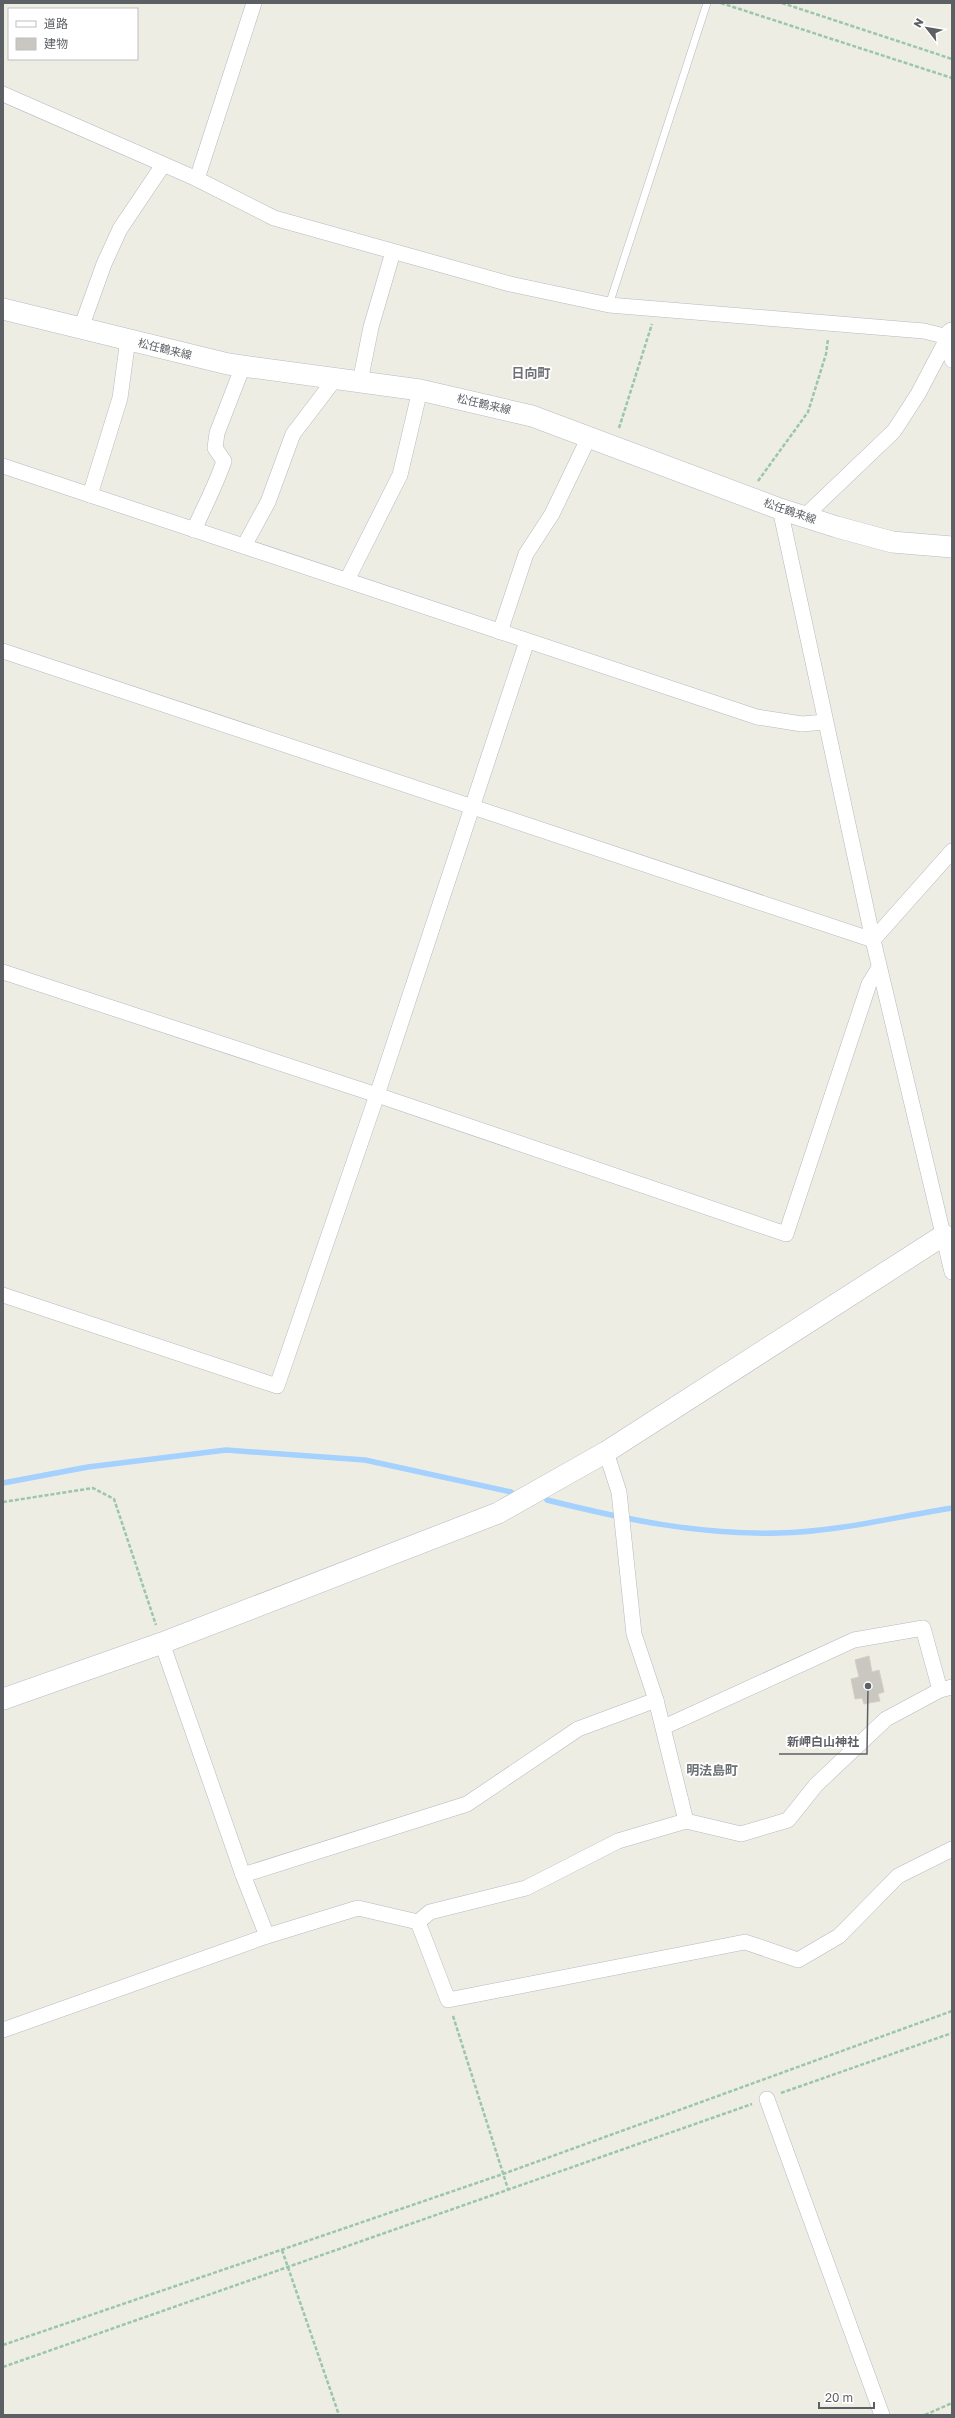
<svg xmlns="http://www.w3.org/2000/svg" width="955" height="2418" font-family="'Golos Text','Noto Sans JP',sans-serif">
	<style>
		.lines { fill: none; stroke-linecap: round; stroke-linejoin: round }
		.stream { stroke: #a4d1fe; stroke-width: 5.5 }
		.building { fill: #cac7c1; stroke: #d3cfc2 }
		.lane-casing { stroke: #b6b9be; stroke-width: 8 }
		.street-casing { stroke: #b6b9be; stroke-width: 16 }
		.secondary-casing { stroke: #b7bac0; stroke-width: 22 }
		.path { stroke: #9ac6a9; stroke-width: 2.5; stroke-dasharray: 4 2; stroke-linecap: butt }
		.lane { stroke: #fff; stroke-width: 7 }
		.street { stroke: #fff; stroke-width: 15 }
		.secondary { stroke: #fff; stroke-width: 21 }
		.labels { text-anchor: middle; stroke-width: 3.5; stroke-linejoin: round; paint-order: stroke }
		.street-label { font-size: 11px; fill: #5c5f64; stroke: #fff }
		.quarter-label { font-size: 13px; font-weight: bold; fill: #6d7176; stroke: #fff }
		.leader { fill: none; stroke: #5c5f64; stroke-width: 1.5 }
		.callout-dot { fill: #5c5f64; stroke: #fff; stroke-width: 1.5 }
		.callout-label { font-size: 12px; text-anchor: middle; font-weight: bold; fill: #5c5f64; stroke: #fff; stroke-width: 3.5; stroke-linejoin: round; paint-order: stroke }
	</style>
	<rect width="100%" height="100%" fill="#eeede4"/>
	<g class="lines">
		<!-- stream -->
		<g class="stream">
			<polyline points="3,1483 88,1467 226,1450 365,1460 511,1492"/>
			<path d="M 547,1500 C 623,1519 698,1535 778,1533 C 836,1532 895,1517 952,1508"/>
		</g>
	</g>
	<!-- building -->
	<polygon class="building" points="869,1656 872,1672 879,1670 884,1692 878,1694 880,1701 864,1704 862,1698 855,1699 851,1679 859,1677 855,1660"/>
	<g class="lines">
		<!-- lane casing -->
		<g class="lane-casing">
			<polyline id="lane" points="609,305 707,3"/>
		</g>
		<!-- street casing -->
		<g class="street-casing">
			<g id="street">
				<polyline points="3,94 197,179 274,218 510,284 609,305 924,331 948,337 952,360"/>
				<polyline points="197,179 254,3"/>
				<polyline points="81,328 104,264 120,229 163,165"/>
				<polyline points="360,382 371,327 393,252"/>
				<polyline points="3,466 757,717 802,724 825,722"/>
				<polyline points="90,495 120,398 128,339"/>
				<polyline points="780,509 873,940 952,1272"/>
				<polyline points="804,517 894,431 918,394 948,337"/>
				<path d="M 194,530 C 204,507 216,485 224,461 L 215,448 L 217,433 L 243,366"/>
				<polyline points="244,546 268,502 293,434 335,379"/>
				<polyline points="347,580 400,475 420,390"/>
				<polyline points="500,632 526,554 552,514 589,437"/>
				<polyline points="3,651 873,940"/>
				<polyline points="873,940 952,851"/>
				<polyline points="3,972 377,1095 786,1234 869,984 879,968"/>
				<polyline points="3,1295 277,1386 377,1095 527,641"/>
				<polyline points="606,1452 619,1492 634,1634 656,1700"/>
				<polyline points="162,1643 243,1875 267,1936"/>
				<polyline points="664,1727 854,1640 923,1628 940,1690"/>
				<polyline points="243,1875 467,1804 578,1729 656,1700 686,1821"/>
				<polyline points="418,1922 448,2000 745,1942 798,1960 839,1936 898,1876 952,1849"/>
				<polyline points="418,1922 430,1912 526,1888 618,1841 686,1821 741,1834 788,1820 816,1785 886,1719 940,1690 952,1687"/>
				<polyline points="3,2030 267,1936 358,1908 418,1922"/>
				<polyline points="767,2099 882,2415"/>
			</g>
		</g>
		<!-- secondary casing -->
		<g class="secondary-casing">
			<g id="secondary">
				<polyline points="3,309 228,364 420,390 532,416 780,509 837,527 892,542 952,547"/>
				<polyline points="948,337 952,333"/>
				<polyline points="3,1699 162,1643 498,1513 606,1452 944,1235"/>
			</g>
		</g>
		<!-- path -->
		<g class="path">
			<polyline points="721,3 952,78"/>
			<polyline points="782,3 952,59"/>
			<polyline points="619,428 652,324"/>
			<polyline points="758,481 808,412 826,354 828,339"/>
			<polyline points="3,1502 93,1488 114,1499 156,1625"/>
			<polyline points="453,2016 508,2189"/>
			<polyline points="781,2093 952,2033"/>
			<polyline points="282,2250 339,2415"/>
			<polyline points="3,2345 503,2174 952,2011"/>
			<polyline points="3,2367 752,2104"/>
			<polyline points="925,2415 952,2403"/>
		</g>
		<!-- lane -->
		<use href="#lane" class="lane"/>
		<!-- street -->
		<use href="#street" class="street"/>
		<!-- secondary -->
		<use href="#secondary" class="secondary"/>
	</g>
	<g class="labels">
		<!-- street labels -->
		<g class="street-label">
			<text transform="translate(165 349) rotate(14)" y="4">松任鶴来線</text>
			<text transform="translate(484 404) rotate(13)" y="4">松任鶴来線</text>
			<text transform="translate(790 511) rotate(19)" y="4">松任鶴来線</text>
		</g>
		<!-- quarter labels -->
		<g class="quarter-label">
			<text x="531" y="378">日向町</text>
			<text x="712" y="1775">明法島町</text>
		</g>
	</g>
	<!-- callouts -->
	<path class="leader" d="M868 1686L867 1754H779"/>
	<circle class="callout-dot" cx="868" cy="1686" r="4"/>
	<g class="callout-label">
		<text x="823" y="1746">新岬白山神社</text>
	</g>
	<!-- border -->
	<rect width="955" height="2418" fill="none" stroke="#5c5f64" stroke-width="8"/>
	<!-- legend -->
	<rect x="8" y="8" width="130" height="52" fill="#ffffff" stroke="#bebfc1"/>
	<rect x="16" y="21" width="20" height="6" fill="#ffffff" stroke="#bebfc1"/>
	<text x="44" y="28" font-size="12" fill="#5c5f64">道路</text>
	<rect x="16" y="38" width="20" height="12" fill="#cac7c1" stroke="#bebfc1"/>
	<text x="44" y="48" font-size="12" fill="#5c5f64">建物</text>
	<!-- north arrow -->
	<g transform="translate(927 28) rotate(301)" stroke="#ffffff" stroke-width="3" paint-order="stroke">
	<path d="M0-3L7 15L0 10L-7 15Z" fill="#5c5f64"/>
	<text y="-6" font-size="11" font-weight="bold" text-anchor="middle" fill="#5c5f64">N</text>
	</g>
	<!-- scale -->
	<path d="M819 2402v6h55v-6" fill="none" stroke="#5c5f64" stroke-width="2"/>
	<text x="825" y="2402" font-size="12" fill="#5c5f64" stroke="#ffffff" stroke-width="3" paint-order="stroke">20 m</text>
</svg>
